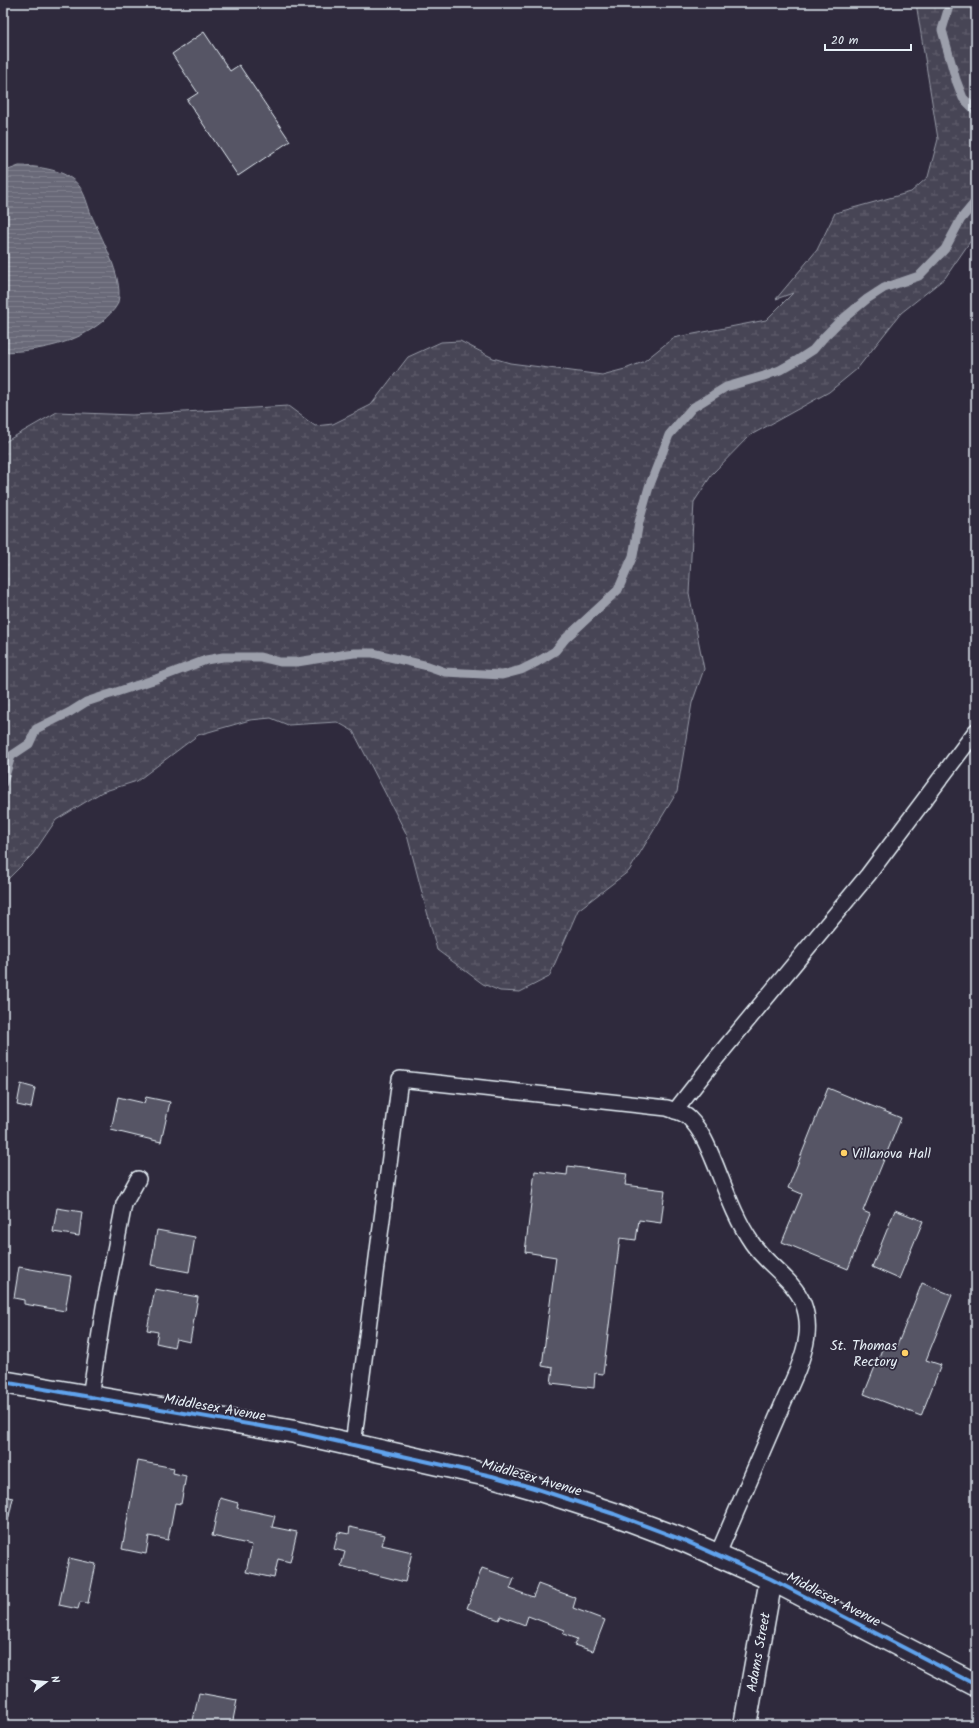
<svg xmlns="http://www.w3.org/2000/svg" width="979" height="1728" font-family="Kalam,sans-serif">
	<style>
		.wetland { fill: url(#wetland-marsh); stroke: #979aa6 }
		.water { fill: url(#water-rules); stroke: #9c9fab }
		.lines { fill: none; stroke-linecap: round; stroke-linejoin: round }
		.stream { stroke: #9c9fab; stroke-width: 9 }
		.building { fill: #575565; stroke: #e8f1f8 }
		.service-casing { stroke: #e8f1f8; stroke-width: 18 }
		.minor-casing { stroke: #e8f1f8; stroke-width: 25 }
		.tertiary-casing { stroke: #e8f1f8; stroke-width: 25 }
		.service { stroke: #2f2a3d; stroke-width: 15 }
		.minor { stroke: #2f2a3d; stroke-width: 22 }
		.tertiary { stroke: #2f2a3d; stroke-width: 22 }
		.cycleway-casing { stroke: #2f2a3d; stroke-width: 6 }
		.cycleway { stroke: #60a3ed; stroke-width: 4 }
		.poi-dot { fill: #ffd166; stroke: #2f2a3d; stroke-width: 1.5 }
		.labels { text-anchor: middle; stroke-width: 3.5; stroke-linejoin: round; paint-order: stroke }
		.poi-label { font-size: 14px; fill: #e8f1f8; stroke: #2f2a3d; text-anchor: start }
		.street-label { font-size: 14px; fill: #e8f1f8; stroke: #2f2a3d }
	</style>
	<defs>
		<pattern id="wetland-marsh" width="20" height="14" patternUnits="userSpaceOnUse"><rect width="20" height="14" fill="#464455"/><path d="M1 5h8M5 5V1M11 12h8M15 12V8" fill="none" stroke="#615f6e"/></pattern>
		<pattern id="water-rules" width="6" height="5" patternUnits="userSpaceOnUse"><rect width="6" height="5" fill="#696978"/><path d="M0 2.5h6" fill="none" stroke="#7e7f8c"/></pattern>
	</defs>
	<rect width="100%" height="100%" fill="#2f2a3d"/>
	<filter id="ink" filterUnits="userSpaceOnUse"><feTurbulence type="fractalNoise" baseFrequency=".025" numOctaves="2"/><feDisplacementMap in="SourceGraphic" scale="8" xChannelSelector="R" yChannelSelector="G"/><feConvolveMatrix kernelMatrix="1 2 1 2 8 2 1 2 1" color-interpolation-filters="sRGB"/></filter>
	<g filter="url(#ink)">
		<!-- wetland -->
		<polygon class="wetland" points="916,3 976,3 976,233 945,278 901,313 857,369 829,392 749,436 713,473 694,502 689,593 704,669 692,703 677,792 629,871 578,910 549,977 520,992 500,991 483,984 437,950 407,835 353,731 337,722 288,725 271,718 250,720 198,735 137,781 102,792 56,820 33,854 3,884 3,443 57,412 132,415 288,406 315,426 333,424 371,405 408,357 441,342 460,341 493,358 510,363 602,375 625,369 643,362 673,338 766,320 793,293 776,299 817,250 835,213 911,192 928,177 938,139"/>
		<!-- water -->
		<path class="water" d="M 19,166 C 34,166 57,169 69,177 C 86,187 86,205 94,221 C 103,241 126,284 117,305 C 114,311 107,316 103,321 C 75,344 39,351 3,352 L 3,172 Z"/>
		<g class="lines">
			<!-- stream -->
			<g class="stream">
				<polyline points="950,3 942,30 956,80 963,98 976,111"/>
				<polyline points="3,783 11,756 29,744 36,729 70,712 86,702 156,679 206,660 223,657 260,657 280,662 297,662 354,653 373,653 428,666 445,672 502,675 521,670 537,662 555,651 565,639 618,590 633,556 639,522 649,487 663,451 669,435 692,408 726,387 764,376 780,370 796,361 813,350 825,336 838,323 867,299 884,288 919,276 945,249 961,219 976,201"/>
			</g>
		</g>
		<!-- building -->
		<g class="building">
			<polygon points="204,32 230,71 239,65 290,141 238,176 187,100 198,93 172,54"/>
			<polygon points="21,1084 35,1088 31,1108 17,1105"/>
			<polygon points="828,1088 901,1118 863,1211 870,1214 848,1269 782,1242 802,1194 788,1188"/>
			<polygon points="118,1097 144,1103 146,1097 170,1102 161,1142 111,1130"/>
			<polygon points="568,1166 627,1174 625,1185 665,1190 661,1223 639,1220 636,1240 620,1238 603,1374 595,1373 594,1388 551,1383 553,1368 542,1366 556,1257 525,1252 535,1171 567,1175"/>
			<polygon points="57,1208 82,1212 79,1236 53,1232"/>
			<polygon points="895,1210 923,1221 899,1279 872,1267"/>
			<polygon points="157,1230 195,1237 189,1272 151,1265"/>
			<polygon points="19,1267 71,1276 65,1311 24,1304 24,1300 14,1298"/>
			<polygon points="922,1283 952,1295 926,1360 941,1365 921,1416 864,1394 885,1342 897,1346"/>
			<polygon points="155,1289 198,1297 190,1342 176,1339 174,1347 156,1343 158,1332 147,1330"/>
			<polygon points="138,1461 174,1468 173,1473 186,1476 181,1504 175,1503 168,1540 149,1536 146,1554 122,1549"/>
			<polygon points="3,1496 13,1498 6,1530 3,1529"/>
			<polygon points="220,1498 238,1503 237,1508 275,1516 272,1527 297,1532 290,1562 278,1559 274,1578 246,1572 252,1545 212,1536"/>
			<polygon points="350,1527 385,1535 382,1545 412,1552 405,1582 341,1566 345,1552 334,1549 338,1532 349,1534"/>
			<polygon points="69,1558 96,1564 88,1603 80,1602 78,1609 59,1605"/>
			<polygon points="482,1568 514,1579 510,1589 533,1597 538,1584 576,1598 573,1608 605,1620 593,1651 574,1645 577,1639 563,1634 565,1630 528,1616 525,1625 501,1616 499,1620 467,1608"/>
			<polygon points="199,1693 237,1700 232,1725 192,1725"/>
		</g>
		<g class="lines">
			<!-- service casing -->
			<g class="service-casing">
				<g id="service">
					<polyline points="675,1111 714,1061 868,875 976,731"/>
					<polyline points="90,1397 104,1307 124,1204 138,1179"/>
					<path d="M 353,1445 L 400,1079 L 667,1108 C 675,1111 683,1112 689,1118 C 702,1131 709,1149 716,1166 C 726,1191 736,1220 752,1243 C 766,1264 794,1280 803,1303 C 812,1327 806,1348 797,1371 L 717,1556"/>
				</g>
			</g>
			<!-- minor casing -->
			<g class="minor-casing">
				<g id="minor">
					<path id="s1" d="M 745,1725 L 771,1579"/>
				</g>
			</g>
			<!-- tertiary casing -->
			<g class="tertiary-casing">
				<polyline id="tertiary" points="3,1382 295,1432 492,1476 534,1488 614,1514 683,1540 771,1579 976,1685"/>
			</g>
			<!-- service -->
			<use href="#service" class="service"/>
			<!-- minor -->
			<use href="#minor" class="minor"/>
			<!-- tertiary -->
			<use href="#tertiary" class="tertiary"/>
			<!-- cycleway casing -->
			<g class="cycleway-casing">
				<polyline id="cycleway" points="3,1382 295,1432 492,1476 534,1488 614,1514 683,1540 771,1579 976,1685"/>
			</g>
			<!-- cycleway -->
			<use href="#cycleway" class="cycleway"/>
		</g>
	</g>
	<!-- markers -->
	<g class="poi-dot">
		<circle cx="844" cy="1153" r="4"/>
		<circle cx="905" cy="1353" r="4"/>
	</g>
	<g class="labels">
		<!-- poi labels -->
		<g class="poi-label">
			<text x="852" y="1158">Villanova Hall</text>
			<text x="897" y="1350" text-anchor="end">St. Thomas<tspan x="897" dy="16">Rectory</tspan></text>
		</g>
		<!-- street labels -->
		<g class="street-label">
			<text transform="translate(215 1407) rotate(10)" y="5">Middlesex Avenue</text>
			<text transform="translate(532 1477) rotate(16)" y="5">Middlesex Avenue</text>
			<text transform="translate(834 1599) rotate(27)" y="5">Middlesex Avenue</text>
			<text dy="5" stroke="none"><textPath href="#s1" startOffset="74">Adams Street</textPath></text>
		</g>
	</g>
	<!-- margin -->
	<rect width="979" height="1728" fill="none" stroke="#2f2a3d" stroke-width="16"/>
	<rect x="8" y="8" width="963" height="1712" fill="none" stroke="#e8f1f8" stroke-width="1.5" filter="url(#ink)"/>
	<!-- north arrow -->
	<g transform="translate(46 1682) rotate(74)" stroke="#2f2a3d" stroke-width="3" paint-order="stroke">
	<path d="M0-3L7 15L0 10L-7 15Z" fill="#e8f1f8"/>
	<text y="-6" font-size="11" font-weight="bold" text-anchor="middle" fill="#e8f1f8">N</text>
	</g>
	<!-- scale -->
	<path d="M825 44v6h86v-6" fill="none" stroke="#e8f1f8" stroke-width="2"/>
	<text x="831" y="44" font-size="12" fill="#e8f1f8" stroke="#2f2a3d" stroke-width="3" paint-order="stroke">20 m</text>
</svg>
